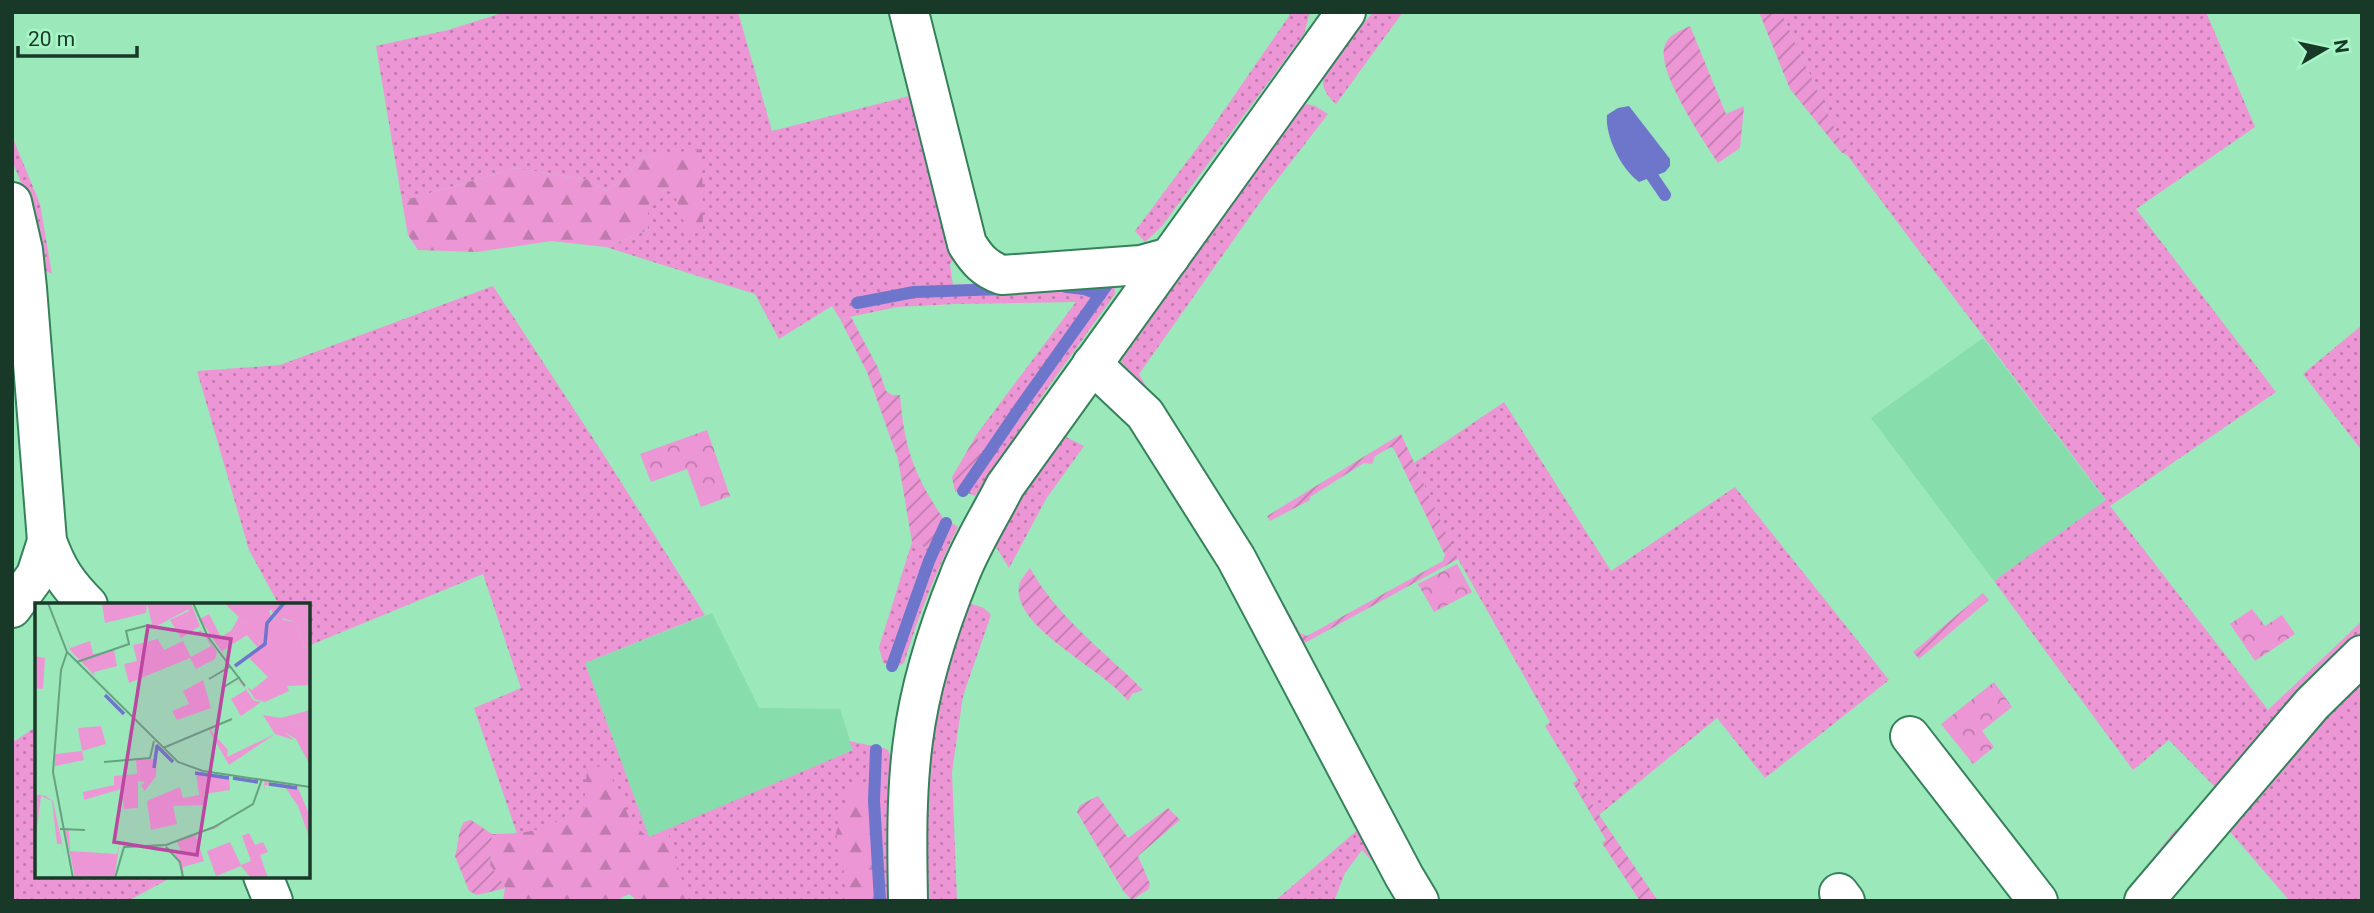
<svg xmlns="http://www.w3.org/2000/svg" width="2374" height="913" font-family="Roboto,sans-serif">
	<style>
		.built { fill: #87ddac }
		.grass { fill: url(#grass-dots) }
		.forest { fill: url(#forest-firs) }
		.park { fill: url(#park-crowns) }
		.garden { fill: url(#garden-furrows) }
		.water { fill: #6e76cc }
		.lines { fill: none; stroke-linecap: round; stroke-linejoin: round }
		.stream { stroke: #6e76cc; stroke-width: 12 }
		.minor-casing { stroke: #35825a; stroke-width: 42 }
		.minor { stroke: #fff; stroke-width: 38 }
		.inset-river { fill: none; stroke: #6e76cc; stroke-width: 3.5 }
		.inset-road { fill: none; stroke: #67a280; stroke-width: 2 }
		.view { fill: #bb47a1; fill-opacity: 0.15; stroke: #bb47a1; stroke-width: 3.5 }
		.inset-edge { fill: none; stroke: #193928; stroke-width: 3.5 }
	</style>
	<defs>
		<pattern id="grass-dots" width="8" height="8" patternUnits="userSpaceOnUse" patternTransform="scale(1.75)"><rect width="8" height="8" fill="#ed96d5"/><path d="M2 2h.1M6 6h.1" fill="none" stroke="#bf7bad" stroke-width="1.8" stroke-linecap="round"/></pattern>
		<pattern id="forest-firs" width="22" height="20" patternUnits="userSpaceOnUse" patternTransform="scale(1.75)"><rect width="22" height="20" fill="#ed96d5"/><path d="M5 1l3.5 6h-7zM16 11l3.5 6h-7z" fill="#bf7bad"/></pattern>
		<pattern id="park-crowns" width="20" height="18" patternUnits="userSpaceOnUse" patternTransform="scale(1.75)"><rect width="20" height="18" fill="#ed96d5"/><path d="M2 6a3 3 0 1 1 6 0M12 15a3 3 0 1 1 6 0" fill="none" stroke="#bf7bad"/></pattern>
		<pattern id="garden-furrows" width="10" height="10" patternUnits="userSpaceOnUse" patternTransform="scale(1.75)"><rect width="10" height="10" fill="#ed96d5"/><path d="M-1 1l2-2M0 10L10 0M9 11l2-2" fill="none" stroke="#bf7bad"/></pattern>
	</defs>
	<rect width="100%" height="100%" fill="#9be8ba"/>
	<!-- built -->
	<g class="built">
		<polygon points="1983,338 2106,501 1994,581 1871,418"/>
		<polygon points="712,613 759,708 840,709 853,750 649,838 585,663"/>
	</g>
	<!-- grass -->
	<g class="grass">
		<polygon points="505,12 738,12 772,131 913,95 956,257 950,264 953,285 1003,282 1114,281 1115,294 1047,389 975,496 963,491 983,462 977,434 1076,302 955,304 897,307 840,319 832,306 779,339 755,294 606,247 648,230 648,206 659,190 674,191 702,150 641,157 624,178 606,191 589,180 516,168 402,201 376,46 448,30"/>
		<polygon points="1289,12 1310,12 1304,34 1162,226 1145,242 1135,231 1209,132 1289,16"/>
		<path d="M 1374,12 L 1403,12 L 1336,104 C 1329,98 1322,89 1323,80 C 1326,64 1362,24 1374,12 Z"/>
		<polygon points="1781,12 2206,12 2255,127 2136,209 2276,392 2110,506 2268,710 2362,621 2362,642 2161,862 2150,862 2176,829 2180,832 2215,787 2169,740 2133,770 1994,581 2106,500 1847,155"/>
		<polygon points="1307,104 1315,106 1328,114 1263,198 1139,374 1147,388 1143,390 1120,371 1121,361 1300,107"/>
		<polygon points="12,136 40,204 52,274 42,269 24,190 12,160"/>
		<polygon points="493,286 602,452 705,615 585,663 649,837 853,750 849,741 887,749 891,756 888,797 890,901 672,901 663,876 615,901 540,901 474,708 521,688 483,574 308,646 308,605 279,605 249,550 197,371 280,365"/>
		<polygon points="2362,325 2362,451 2303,374"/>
		<polygon points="1504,402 1611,571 1735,487 1889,680 1765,778 1717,718 1599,815 1545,726 1550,722 1458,559 1414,463"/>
		<polygon points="1062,435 1084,446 1046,499 1009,568 993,542 1005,518"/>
		<path d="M 944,521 L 949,521 L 958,527 C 936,572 918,616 904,663 L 897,667 L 883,663 L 879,647 L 912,542 L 932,550 Z"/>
		<path d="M 969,603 L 984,608 L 991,615 L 963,696 L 952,772 L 957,901 L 928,901 C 927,797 925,700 969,603 Z"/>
		<polygon points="2362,668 2362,901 2290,901 2225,826"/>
		<polygon points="37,726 37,876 174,876 128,901 12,901 12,736 15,741"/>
		<polygon points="1361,827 1389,880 1362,850 1345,873 1334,901 1275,901"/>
	</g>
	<!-- forest -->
	<g class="forest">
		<polygon points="702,149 703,230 686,229 674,192 660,190 648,206 648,230 606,247 551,241 477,252 418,250 408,235 402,201 516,168 589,180 606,191 624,178 641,157"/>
		<path d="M 606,765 L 632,824 L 649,838 L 667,829 L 688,901 L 638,901 L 629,894 L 615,901 L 503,901 L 505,888 L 490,865 L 492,834 C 537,834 546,828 584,808 L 587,769 Z"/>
		<polygon points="861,783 871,791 875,901 846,901 843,863 836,833 850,790"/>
	</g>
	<!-- park -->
	<g class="park">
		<polygon points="707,430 730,496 701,507 687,469 651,482 640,454"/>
		<polygon points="1457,564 1472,592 1434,612 1418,584"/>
		<polygon points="2252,609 2265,626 2282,615 2295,634 2255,661 2230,624"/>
		<polygon points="1994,682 2012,707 1982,731 1994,747 1973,764 1941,724"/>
	</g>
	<!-- garden -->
	<g class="garden">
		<polygon points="1759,12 1781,12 1847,155 1841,152 1790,89"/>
		<path d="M 1690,26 L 1726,114 L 1744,106 L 1740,148 L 1718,163 C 1704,141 1655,70 1665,45 C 1669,34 1681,31 1690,26 Z"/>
		<path d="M 851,317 L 878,368 L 886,391 L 892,395 L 900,395 C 904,447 914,475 943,518 L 944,521 L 932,550 L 912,542 L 898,459 L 867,372 L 840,319 Z"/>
		<polygon points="977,434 983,462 963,491 955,492 952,477"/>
		<polygon points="1401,434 1458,559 1301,645 1270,586 1273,585 1300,633 1307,636 1443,561 1445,555 1394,449 1391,447 1375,456 1372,464 1364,463 1310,497 1310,500 1270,521 1267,516"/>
		<path d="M 1030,568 C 1057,617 1104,651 1143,690 L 1132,694 L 1128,701 C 1104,669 1012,628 1019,586 C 1020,580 1026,573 1030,568 Z"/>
		<polygon points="1983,593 1989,600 1919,659 1913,652"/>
		<polygon points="1578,780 1599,815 1658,901 1640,901 1602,843 1606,840 1573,783"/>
		<polygon points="1098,796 1128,838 1168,808 1180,820 1138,856 1150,884 1149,889 1132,900 1124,892 1077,812 1080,805"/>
		<path d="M 471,820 L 492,834 L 490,865 L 506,888 L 477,895 L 469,891 L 455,856 C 459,844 457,833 464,822 Z"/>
	</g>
	<!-- water -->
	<path class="water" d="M 1629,106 L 1670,159 L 1670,166 L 1665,172 L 1639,182 C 1621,169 1605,136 1607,115 L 1618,108 Z"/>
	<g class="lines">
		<!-- stream -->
		<g class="stream">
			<polyline points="1652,176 1665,195"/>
			<polyline points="1066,287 1084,289 1100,295"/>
			<polyline points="857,303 914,292 1003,289"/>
			<polyline points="963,491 1018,410 1109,282"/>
			<polyline points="892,666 929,561 946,523"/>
			<polyline points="876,750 874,801 880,901"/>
		</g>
		<!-- minor casing -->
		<g class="minor-casing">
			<g id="minor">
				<path d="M 909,12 L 967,244 C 977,260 985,269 1002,275 L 1141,265 L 1170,257"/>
				<path d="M 12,202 L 23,250 L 27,288 L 47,541 C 57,569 67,584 88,605"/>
				<polyline points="1092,364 1145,414 1236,558 1404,876 1419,901"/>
				<polyline points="12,608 36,575 47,541"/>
				<polyline points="1910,736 2038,901"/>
				<polyline points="263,876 273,901"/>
				<polyline points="1839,893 1845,901"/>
				<path d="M 908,901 C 907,848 906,793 913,741 C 920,685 938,629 959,577 C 971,545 990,516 1005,486 L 1346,12"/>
				<polyline points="2144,901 2312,704 2362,655"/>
			</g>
		</g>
		<!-- minor -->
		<use href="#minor" class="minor"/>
	</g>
	<!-- overview -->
	<g transform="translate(35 603)">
		<rect width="275" height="275" fill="#9be8ba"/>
		<path d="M 112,0 L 111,10 L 70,20 L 67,1 ZM 152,0 L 156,0 L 165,23 L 146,35 L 135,17 L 154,8 ZM 236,5 L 249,17 L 260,19 L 270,45 L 275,41 L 275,82 L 252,83 L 254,88 L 230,99 L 220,96 L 212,84 L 217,87 L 233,74 L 212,53 L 223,45 L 212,32 L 187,48 L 189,52 L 165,16 L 174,11 L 186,34 L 211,18 L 230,29 L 240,16 ZM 166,27 L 182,49 L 180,56 L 161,66 L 155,55 L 94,80 L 89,61 L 102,58 L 98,42 L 123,36 L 129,47 L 148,38 L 156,54 L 176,43 L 167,29 L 158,32 ZM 32,36 L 35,45 L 55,38 L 58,51 L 79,47 L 82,63 L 59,69 L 60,73 L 35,47 ZM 0,53 L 10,55 L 8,86 L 0,85 ZM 168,77 L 176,105 L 142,117 L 137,108 L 154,101 L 148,88 ZM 205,77 L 218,97 L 226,99 L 206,113 L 196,96 L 211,87 L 204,78 L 188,86 ZM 265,119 L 275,126 L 275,162 L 261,136 L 246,127 ZM 66,123 L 71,141 L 47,148 L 43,125 ZM 179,125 L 176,128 L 193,147 L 192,154 L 240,131 L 194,162 L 174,127 ZM 121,142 L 138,158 L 122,146 L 121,173 L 110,188 L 106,182 L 110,179 L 103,178 L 103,205 L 89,206 L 86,186 L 49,197 L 48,189 L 79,182 L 79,173 L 102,171 L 101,157 L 119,156 ZM 47,148 L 49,157 L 20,163 L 20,151 ZM 161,169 L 194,174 L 195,187 L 169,191 L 172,202 L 138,203 L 142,221 L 116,227 L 112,198 L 145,184 L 148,195 L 164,192 ZM 229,179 L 262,183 L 275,213 L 275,236 L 263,203 L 250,184 L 230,182 L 230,189 ZM 0,191 L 10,193 L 18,198 L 30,254 L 27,241 L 22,241 L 17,198 L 6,193 L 0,241 ZM 188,221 L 179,226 L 160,231 L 169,258 L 148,264 L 149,275 L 140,251 L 146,248 L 141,237 ZM 30,226 L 34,228 L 35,248 L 82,251 L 85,239 L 79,275 L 40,275 ZM 214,230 L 220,242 L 228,239 L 233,249 L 225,252 L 233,275 L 216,275 L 206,263 L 181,273 L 172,248 L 195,239 L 206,262 L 216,258 L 207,233 Z" fill="#ed96d5"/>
		<path d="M 112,0 L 152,0 L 154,6 L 118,25 ZM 275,0 L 275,41 L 270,45 L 260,19 L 241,13 L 236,6 L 234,9 L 245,24 L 238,30 L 225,32 L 211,18 L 196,28 L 204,14 L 190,1 ZM 275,107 L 275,126 L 265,119 L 247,127 L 259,137 L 240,131 L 228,112 L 246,115 Z" fill="#ed96d5"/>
		<path class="inset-river" d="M 200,63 L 230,41 L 232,20 L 249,0M 70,92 L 89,111M 121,142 L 138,159M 119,165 L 122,143M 160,170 L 194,175M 198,175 L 223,179M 234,181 L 262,185"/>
		<path class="inset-road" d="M 13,0 L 32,49 L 143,159 L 168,168 L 275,184M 158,0 L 173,34 L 210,83M 32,49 L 26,67 L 18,169 L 38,275M 42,59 L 94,41 L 91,28 L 114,22M 174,76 L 196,63M 187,85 L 205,74M 128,145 L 197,116M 69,159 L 115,155 L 119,138M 25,226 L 50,227M 131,244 L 145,259 L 148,275M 80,275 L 89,244 L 131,242 L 179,224 L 218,201 L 227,176"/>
		<path class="view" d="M 113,23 L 196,36 L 162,252 L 79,239 Z"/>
		<rect width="275" height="275" class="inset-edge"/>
	</g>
	<!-- border -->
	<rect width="2374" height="913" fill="none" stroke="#193928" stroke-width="28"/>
	<!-- north arrow -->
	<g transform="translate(2325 49) rotate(81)" stroke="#a8f5c7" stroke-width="5" paint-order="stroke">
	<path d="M0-5L12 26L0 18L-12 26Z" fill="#193928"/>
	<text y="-10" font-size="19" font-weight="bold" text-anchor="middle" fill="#193928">N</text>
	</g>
	<!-- scale -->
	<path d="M18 46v10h119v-10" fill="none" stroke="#193928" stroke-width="3.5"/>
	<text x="28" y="46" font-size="21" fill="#193928" stroke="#a8f5c7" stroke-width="5" paint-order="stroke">20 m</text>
</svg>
